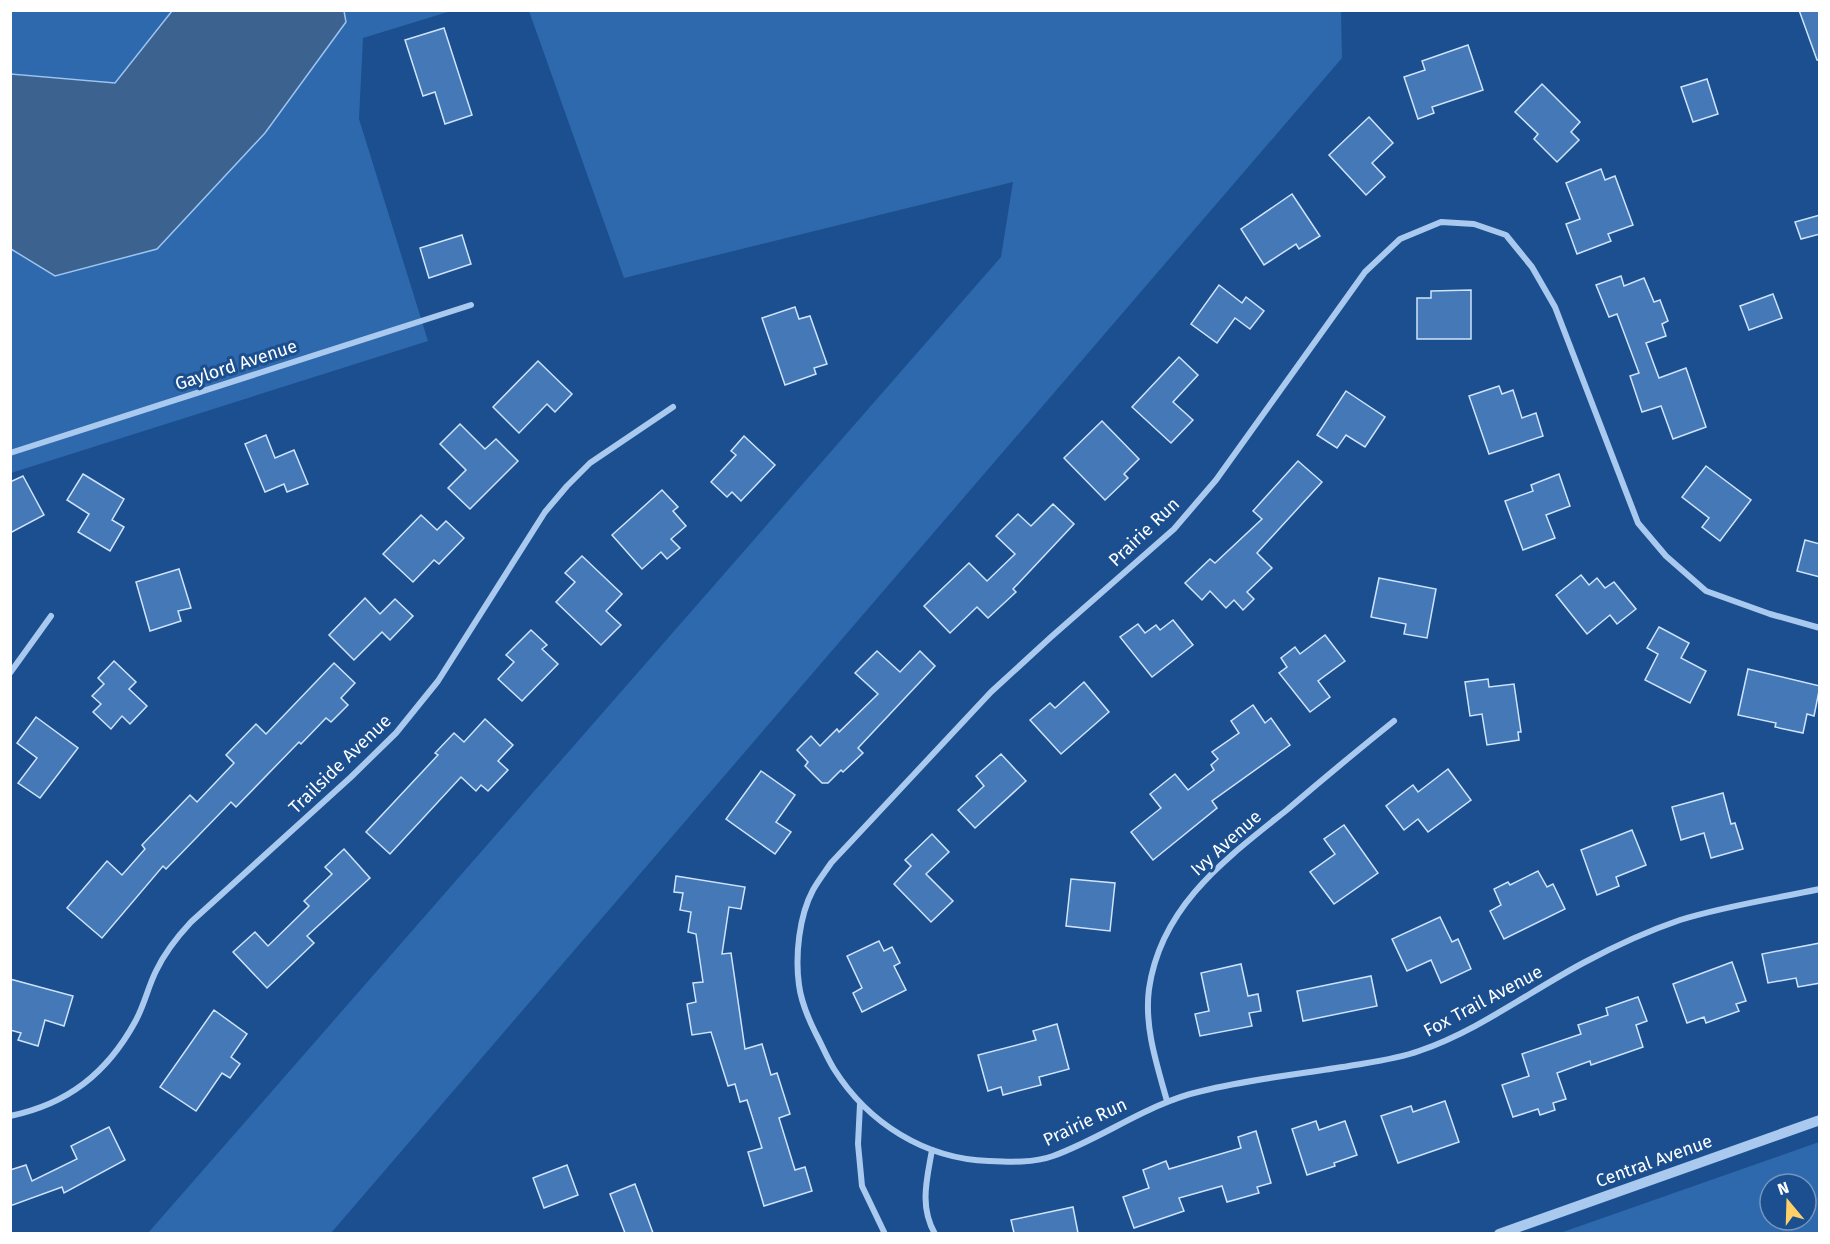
<svg xmlns="http://www.w3.org/2000/svg" width="1830" height="1244" font-family="'Fira Sans',sans-serif">
	<style>
		.green { fill: #2e69ad; fill-rule: evenodd }
		.water { fill: #3c6290; stroke: #9cc4f0; stroke-width: 1.5 }
		.building { fill: #4478b7; stroke: #cfe3fa; stroke-width: 1.5 }
		.lines { fill: none; stroke-linecap: round; stroke-linejoin: round }
		.minor { stroke: #a9c9ee; stroke-width: 6 }
		.tertiary { stroke: #a9c9ee; stroke-width: 10 }
		.labels { text-anchor: middle; stroke-width: 6; stroke-linejoin: round; paint-order: stroke }
		.street-label { font-size: 18px; fill: #fff; stroke: #1b4f8f }
	</style>
	<rect width="100%" height="100%" fill="#1b4f8f"/>
	<!-- green -->
	<g class="green">
		<polygon points="10,11 172,11 115,83 11,74"/>
		<polygon points="344,11 451,11 363,38 359,119 428,341 11,473 10,249 55,276 346,22"/>
		<polygon points="529,11 1341,11 1342,58 331,1233 148,1233 1001,257 1013,182 624,278"/>
		<path d="M 1819,1142 L 1819,1233 L 1560,1233 ZM 1770,1184 L 1806,1184 L 1806,1220 L 1770,1220 Z"/>
	</g>
	<!-- water -->
	<polygon class="water" points="172,11 344,11 346,22 265,133 157,249 55,276 11,249 11,74 115,83"/>
	<!-- building -->
	<g class="building">
		<polygon points="1799,10 1820,10 1820,60 1817,60"/>
		<polygon points="444,28 472,115 445,124 435,92 423,96 405,40"/>
		<polygon points="1468,45 1483,90 1432,107 1434,113 1418,119 1404,77 1425,70 1422,61"/>
		<polygon points="1707,79 1718,114 1693,122 1681,87"/>
		<polygon points="1542,84 1580,122 1571,132 1579,140 1557,162 1534,139 1538,134 1515,112"/>
		<polygon points="1369,117 1393,143 1372,163 1385,177 1366,195 1329,155"/>
		<polygon points="1601,169 1605,180 1615,176 1633,225 1608,234 1611,241 1577,254 1566,224 1580,219 1566,183"/>
		<polygon points="1292,194 1320,236 1299,249 1296,244 1264,265 1241,229"/>
		<polygon points="1820,215 1820,234 1801,239 1795,222"/>
		<polygon points="462,235 471,264 429,278 420,248"/>
		<polygon points="1621,276 1624,286 1644,278 1654,302 1660,300 1668,321 1662,324 1666,336 1646,343 1659,378 1686,368 1706,427 1673,439 1661,406 1642,412 1630,376 1639,373 1617,314 1609,317 1596,285"/>
		<polygon points="1219,285 1242,303 1246,297 1264,311 1250,329 1235,318 1217,343 1191,324"/>
		<polygon points="1471,290 1471,339 1417,339 1417,298 1431,298 1431,291"/>
		<polygon points="1773,294 1782,318 1749,330 1740,306"/>
		<polygon points="795,307 799,319 810,316 827,364 814,368 816,374 785,385 762,318"/>
		<polygon points="1179,357 1198,375 1173,402 1193,420 1171,443 1132,407"/>
		<polygon points="538,361 572,394 555,412 547,404 519,433 493,407"/>
		<polygon points="1499,386 1502,394 1513,390 1522,418 1536,413 1543,436 1489,454 1469,396"/>
		<polygon points="1346,391 1385,417 1365,447 1346,435 1337,448 1317,435"/>
		<polygon points="1102,421 1139,459 1124,474 1128,478 1105,500 1064,458"/>
		<polygon points="460,424 485,449 496,439 518,461 470,509 448,488 466,470 440,444"/>
		<polygon points="266,435 275,458 294,450 308,484 287,492 284,484 265,492 245,444"/>
		<polygon points="744,436 775,465 741,501 732,492 727,497 711,482 736,455 731,451"/>
		<polygon points="1298,461 1322,482 1257,553 1272,568 1247,592 1254,599 1243,610 1234,600 1226,608 1210,591 1202,600 1185,583 1210,559 1215,563 1262,519 1253,511"/>
		<polygon points="1706,466 1751,500 1720,541 1702,527 1709,518 1682,497"/>
		<polygon points="83,474 124,499 112,520 124,527 110,551 78,532 89,514 67,500"/>
		<polygon points="1559,474 1570,506 1546,515 1555,538 1523,550 1505,501 1533,491 1531,485"/>
		<polygon points="23,476 44,515 10,533 10,482"/>
		<polygon points="662,490 678,507 673,511 686,526 671,539 680,548 667,559 661,552 642,569 612,535"/>
		<polygon points="1053,504 1074,524 1013,589 1016,592 988,618 977,607 950,633 924,606 969,563 987,581 1015,554 996,536 1018,514 1031,526"/>
		<polygon points="421,515 437,530 446,521 464,538 439,564 434,560 413,582 383,554"/>
		<polygon points="1805,540 1820,544 1820,577 1797,571"/>
		<polygon points="582,556 622,594 606,611 621,625 601,645 556,602 575,582 565,573"/>
		<polygon points="179,569 191,608 178,611 181,621 150,631 136,582"/>
		<polygon points="1581,575 1589,585 1597,578 1605,588 1614,582 1636,609 1617,624 1610,615 1587,634 1556,595"/>
		<polygon points="1379,578 1436,589 1427,638 1404,634 1406,624 1371,617"/>
		<polygon points="365,598 380,614 395,599 413,616 390,640 382,632 354,660 329,635"/>
		<polygon points="1173,620 1193,645 1152,677 1120,637 1138,624 1145,633 1156,625 1160,630"/>
		<polygon points="1659,627 1689,643 1681,658 1706,671 1690,703 1645,680 1658,654 1647,648"/>
		<polygon points="531,630 547,645 542,649 558,664 522,701 498,679 514,662 506,655"/>
		<polygon points="1325,635 1345,661 1318,681 1330,697 1310,712 1279,673 1287,667 1281,658 1295,647 1300,654"/>
		<polygon points="877,651 900,672 920,651 935,666 858,748 863,753 843,772 841,770 828,783 822,783 805,766 808,762 797,750 811,736 820,746 837,729 839,732 878,694 855,673"/>
		<polygon points="114,661 136,682 129,689 147,706 130,724 122,716 111,729 93,712 101,704 92,696 104,684 98,678"/>
		<polygon points="334,663 355,683 341,698 348,705 331,722 326,718 301,744 299,742 236,807 231,802 166,869 163,866 102,938 67,908 107,861 122,875 145,849 142,845 190,795 197,802 234,763 226,755 256,724 266,734"/>
		<polygon points="1748,669 1820,686 1814,716 1807,714 1803,733 1775,727 1776,723 1738,715"/>
		<polygon points="1488,679 1489,687 1514,684 1521,732 1518,732 1519,740 1487,745 1482,714 1470,716 1465,682"/>
		<polygon points="1084,682 1109,712 1061,754 1030,720 1050,703 1055,708"/>
		<polygon points="1253,705 1265,723 1271,718 1290,745 1212,801 1217,808 1153,860 1131,832 1161,808 1150,794 1175,774 1188,790 1214,770 1211,765 1218,759 1212,752 1239,733 1231,721"/>
		<polygon points="36,717 78,748 40,798 18,783 37,758 17,743"/>
		<polygon points="485,719 513,745 498,761 508,770 488,791 481,785 476,791 461,777 390,854 366,832 438,755 435,753 454,733 464,742"/>
		<polygon points="1001,754 1026,781 975,828 958,810 984,786 976,776"/>
		<polygon points="1448,769 1471,800 1428,832 1418,819 1404,830 1386,806 1413,785 1418,792"/>
		<polygon points="761,771 795,795 776,822 791,832 775,854 726,819"/>
		<polygon points="1723,793 1731,824 1735,823 1743,849 1711,858 1704,833 1681,840 1672,807"/>
		<polygon points="1344,825 1378,873 1334,904 1310,872 1335,854 1324,839"/>
		<polygon points="1632,830 1646,865 1616,877 1619,886 1597,895 1581,850"/>
		<polygon points="932,834 949,852 926,874 953,901 931,922 894,884 911,866 905,860"/>
		<polygon points="344,849 370,878 307,936 314,943 267,988 233,952 255,932 268,946 309,906 304,901 332,874 325,867"/>
		<polygon points="1538,871 1547,887 1553,884 1565,909 1504,939 1490,911 1501,905 1494,889 1508,882 1510,885"/>
		<polygon points="676,876 745,887 741,909 729,907 722,954 731,953 745,1049 762,1044 771,1075 777,1073 790,1114 779,1118 795,1170 805,1167 812,1191 764,1206 748,1152 762,1148 747,1100 740,1102 735,1084 728,1086 711,1032 692,1035 687,1004 696,1002 693,983 703,982 696,934 688,932 691,912 680,910 683,893 674,892"/>
		<polygon points="1071,879 1115,883 1110,931 1066,926"/>
		<polygon points="1440,917 1452,942 1458,939 1471,969 1441,983 1431,960 1407,971 1392,939"/>
		<polygon points="879,941 884,951 892,947 900,963 894,966 906,990 862,1012 853,993 862,988 847,956"/>
		<polygon points="1820,943 1820,983 1798,987 1796,978 1768,983 1762,954"/>
		<polygon points="1732,962 1746,1001 1736,1004 1739,1011 1706,1023 1704,1017 1687,1023 1673,984"/>
		<polygon points="1241,964 1248,996 1258,994 1261,1011 1249,1013 1252,1026 1200,1036 1195,1014 1209,1011 1201,973"/>
		<polygon points="1371,976 1377,1006 1303,1021 1297,991"/>
		<polygon points="10,979 73,996 64,1026 45,1020 38,1046 18,1040 21,1033 10,1030"/>
		<polygon points="1638,997 1647,1021 1636,1025 1643,1047 1591,1065 1590,1061 1557,1073 1566,1099 1553,1103 1555,1110 1540,1115 1538,1109 1513,1117 1502,1085 1529,1076 1522,1054 1581,1034 1578,1025 1608,1015 1606,1008"/>
		<polygon points="214,1010 247,1034 231,1057 240,1064 230,1078 222,1073 196,1111 160,1087"/>
		<polygon points="1057,1024 1069,1069 1039,1077 1041,1085 1003,1095 1001,1087 988,1091 978,1055 1036,1040 1033,1031"/>
		<polygon points="1445,1101 1459,1142 1398,1163 1381,1116 1411,1106 1413,1112"/>
		<polygon points="1316,1121 1319,1130 1345,1121 1357,1155 1334,1163 1335,1166 1307,1175 1292,1129"/>
		<polygon points="109,1127 125,1160 64,1193 62,1187 10,1206 10,1170 26,1165 32,1181 77,1159 71,1146"/>
		<polygon points="1256,1131 1271,1183 1257,1187 1259,1193 1227,1202 1222,1186 1179,1198 1184,1211 1134,1228 1123,1197 1149,1188 1143,1170 1166,1161 1169,1169 1241,1148 1238,1137"/>
		<polygon points="567,1165 578,1195 544,1208 533,1178"/>
		<polygon points="635,1184 653,1233 625,1233 610,1194"/>
		<polygon points="1073,1207 1078,1233 1014,1233 1011,1220"/>
	</g>
	<g class="lines">
		<!-- minor -->
		<g class="minor">
			<polyline points="10,453 471,305"/>
			<path d="M 1820,628 L 1770,614 L 1706,591 L 1666,556 L 1638,523 L 1555,307 L 1532,267 L 1506,235 L 1474,224 L 1441,222 L 1400,239 L 1365,272 L 1216,480 L 1174,529 L 1051,637 L 991,692 L 831,863 C 825,872 818,881 813,890 C 799,916 795,956 799,985 C 801,1001 809,1020 816,1034 C 822,1045 827,1058 834,1069 C 868,1123 925,1159 989,1161 C 1010,1162 1034,1163 1053,1156 C 1105,1137 1148,1103 1202,1091 C 1250,1079 1300,1074 1349,1066 C 1372,1062 1397,1059 1419,1051 C 1478,1031 1530,991 1585,962 C 1615,946 1648,931 1680,920 C 1725,906 1773,899 1820,889"/>
			<polyline points="10,673 51,616"/>
			<path d="M 1167,1101 C 1157,1065 1144,1027 1149,989 C 1161,905 1227,858 1288,809 C 1323,779 1358,750 1394,721"/>
			<polyline points="860,1104 858,1144 862,1186 885,1234"/>
			<path d="M 10,1116 C 68,1104 107,1073 135,1022 C 144,1006 148,987 156,971 C 165,952 177,937 191,922 L 351,777 L 396,733 L 438,681 L 545,512 L 567,486 L 590,463 L 673,407"/>
			<path d="M 932,1150 C 927,1179 919,1206 935,1234"/>
		</g>
		<!-- tertiary -->
		<polyline class="tertiary" points="1499,1234 1820,1120"/>
	</g>
	<g class="labels">
		<!-- street labels -->
		<g class="street-label">
			<text transform="translate(236 365) rotate(-18)" y="6">Gaylord Avenue</text>
			<text transform="translate(1144 532) rotate(-44)" y="6">Prairie Run</text>
			<text transform="translate(340 764) rotate(-44)" y="6">Trailside Avenue</text>
			<text transform="translate(1226 843) rotate(-42)" y="6">Ivy Avenue</text>
			<text transform="translate(1483 1001) rotate(-28)" y="6">Fox Trail Avenue</text>
			<text transform="translate(1085 1122) rotate(-25)" y="6">Prairie Run</text>
			<text transform="translate(1654 1161) rotate(-20)" y="6">Central Avenue</text>
		</g>
	</g>
	<!-- border -->
	<rect width="1830" height="1244" fill="none" stroke="#ffffff" stroke-width="24"/>
	<!-- north arrow -->
	<g transform="translate(1788 1202) rotate(341)"><circle r="28" fill="#1b4f8f" stroke="#7695bc" stroke-width="1.5"/>
	<path d="M0-4.5L10 22L0 15L-10 22Z" fill="#ffd166"/>
	<text y="-9" font-size="16" font-weight="bold" text-anchor="middle" fill="#ffffff">N</text>
	</g>
</svg>
